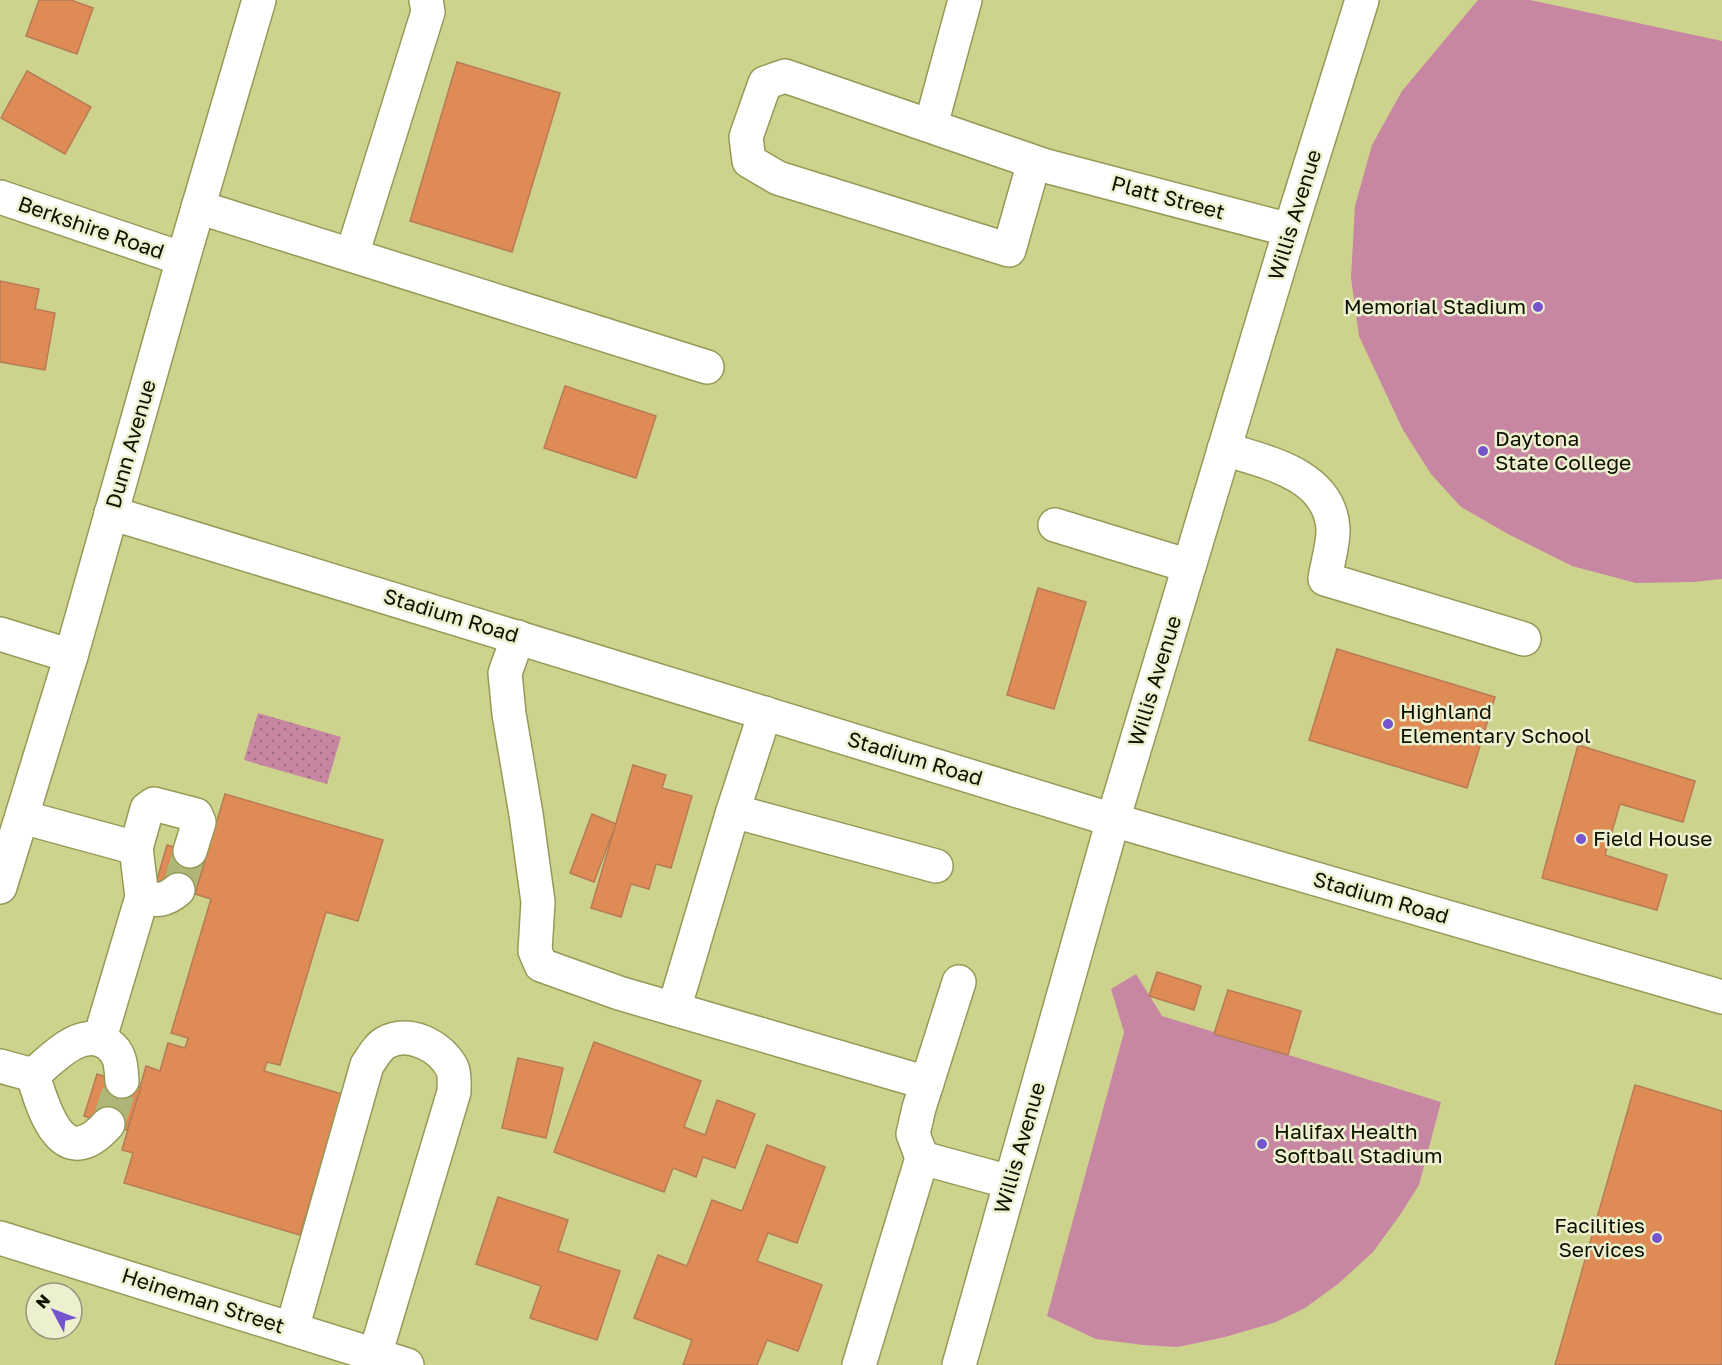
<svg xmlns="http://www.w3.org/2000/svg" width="1722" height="1365" font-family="'Golos Text',sans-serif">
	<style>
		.grass { fill: #c787a3 }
		.park { fill: url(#park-dots) }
		.building { fill: #df8b55; stroke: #b77b57; stroke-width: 1.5 }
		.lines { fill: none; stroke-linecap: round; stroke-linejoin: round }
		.minor-tunnel { stroke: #b0b578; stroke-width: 33; stroke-dasharray: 33 16; stroke-linecap: butt }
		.minor-casing { stroke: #969a57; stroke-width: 36 }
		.major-casing { stroke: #969a57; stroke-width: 36 }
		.minor { stroke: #fff; stroke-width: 33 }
		.major { stroke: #fff; stroke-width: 33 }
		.poi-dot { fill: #7554ce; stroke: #edf0ce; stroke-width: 2 }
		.labels { text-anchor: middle; stroke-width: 5; stroke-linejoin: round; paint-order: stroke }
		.street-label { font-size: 21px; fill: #0f1000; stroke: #edf0ce }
		.poi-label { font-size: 21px; fill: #0f1000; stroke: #edf0ce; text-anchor: start }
	</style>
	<defs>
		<pattern id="park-dots" width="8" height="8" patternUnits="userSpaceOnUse" patternTransform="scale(1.5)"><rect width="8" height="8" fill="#c787a3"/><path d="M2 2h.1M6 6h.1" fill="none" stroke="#a06d82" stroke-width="1.8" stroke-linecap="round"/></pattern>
	</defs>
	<rect width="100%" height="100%" fill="#cdd28d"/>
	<!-- grass -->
	<g class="grass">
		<polygon points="1478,0 1530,0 1722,41 1722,579 1693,582 1636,583 1572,566 1508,534 1461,507 1431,474 1403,430 1359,336 1351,278 1355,206 1372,145 1402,91"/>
		<polygon points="1136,974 1162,1016 1441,1102 1419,1185 1400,1215 1373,1252 1338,1284 1305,1308 1276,1322 1225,1337 1178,1347 1143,1345 1096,1339 1047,1316 1124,1032 1111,989"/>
	</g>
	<!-- park -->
	<polygon class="park" points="258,713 341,737 327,784 244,760"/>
	<!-- building -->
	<g class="building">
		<polygon points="39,0 71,0 93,8 77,54 26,36"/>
		<polygon points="457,62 560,93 512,252 410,221"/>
		<polygon points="27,71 91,107 65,154 1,118"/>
		<polygon points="0,281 39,289 35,309 55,313 45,370 0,362"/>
		<polygon points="565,386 656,416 636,478 544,448"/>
		<polygon points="1038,588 1086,602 1054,709 1007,695"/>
		<polygon points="1337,649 1495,697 1467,788 1309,740"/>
		<polygon points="1578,745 1695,781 1683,822 1620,804 1605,855 1667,875 1657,910 1542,878"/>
		<polygon points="633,765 666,775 662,788 692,796 671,868 656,864 649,889 631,884 621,917 591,908"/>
		<polygon points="225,794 383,840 358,921 326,912 280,1065 267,1062 264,1071 342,1094 300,1235 124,1183 133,1153 122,1150 146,1066 160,1071 168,1043 185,1048 188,1038 171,1033 211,899 195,894"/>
		<polygon points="592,814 616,824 594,882 570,873"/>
		<polygon points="167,845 206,856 195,894 156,883"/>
		<polygon points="1157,972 1201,986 1194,1010 1149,996"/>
		<polygon points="1228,990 1301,1011 1288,1055 1214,1034"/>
		<polygon points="594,1042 701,1081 684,1127 705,1135 717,1100 755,1114 735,1168 703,1157 696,1177 673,1168 664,1192 554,1152"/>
		<polygon points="518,1058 563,1068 546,1138 502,1128"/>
		<polygon points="97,1074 141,1087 127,1130 84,1116"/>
		<polygon points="1635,1085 1722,1111 1722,1365 1555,1365"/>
		<polygon points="767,1145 825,1167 797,1243 768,1233 757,1261 822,1285 798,1351 767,1340 757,1365 683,1365 692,1340 634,1318 658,1255 687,1266 712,1200 742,1211"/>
		<polygon points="498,1197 568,1220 558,1251 620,1271 597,1340 530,1318 541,1286 476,1264"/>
	</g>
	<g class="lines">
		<!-- minor-tunnel -->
		<g class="minor-tunnel">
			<polyline points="178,890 190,851"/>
			<polyline points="108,1124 122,1081"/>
		</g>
		<!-- minor casing -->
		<g class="minor-casing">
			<g id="minor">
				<polyline points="931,125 965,0"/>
				<polyline points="1034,162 1009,250 778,178 749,161 746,137 765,83 785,76 1046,166 1290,230"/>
				<polyline points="0,197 183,259"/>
				<polyline points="198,207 707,367"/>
				<polyline points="352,255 428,12 426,0"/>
				<path d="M 1224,449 C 1266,462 1329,474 1333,528 C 1334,542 1327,565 1325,579 L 1524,639"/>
				<polyline points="111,513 1113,820 1722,997"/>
				<polyline points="1055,525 1189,566"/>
				<polyline points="0,634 71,656"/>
				<polyline points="518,637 505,673 509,714 526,814 538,902 535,951 541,965 619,993 927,1083"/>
				<polyline points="733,811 936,866"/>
				<polyline points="22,817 136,848 142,897 100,1038"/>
				<polyline points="136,848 147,809 154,804 196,815 199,822 190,851"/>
				<path d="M 142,897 C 157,901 165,901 178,890"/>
				<polyline points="674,1009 733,811 765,713"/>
				<polyline points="0,1066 33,1075"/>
				<path d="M 33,1075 C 52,1059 82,1025 108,1044 C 121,1053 121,1066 122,1081"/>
				<path d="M 33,1075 C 44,1112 63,1175 108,1124"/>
				<polyline points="922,1158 913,1134 919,1108 959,982"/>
				<polyline points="0,1238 407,1365"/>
				<path d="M 292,1329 L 367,1065 C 372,1058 378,1047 385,1043 C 408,1029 441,1046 452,1068 C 455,1074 454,1085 454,1092 L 375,1355"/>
				<polyline points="859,1365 922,1158 1010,1182"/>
				<polyline points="959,1365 1113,820 1290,230 1362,0"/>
			</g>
		</g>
		<!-- major casing -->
		<g class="major-casing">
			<polyline id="major" points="0,887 71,656 183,259 259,0"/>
		</g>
		<!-- minor -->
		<use href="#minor" class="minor"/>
		<!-- major -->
		<use href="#major" class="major"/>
	</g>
	<!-- markers -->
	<g class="poi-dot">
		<circle cx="1538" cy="307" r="6"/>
		<circle cx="1483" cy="451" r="6"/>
		<circle cx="1388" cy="724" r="6"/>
		<circle cx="1581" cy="839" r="6"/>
		<circle cx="1262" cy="1144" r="6"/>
		<circle cx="1657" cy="1238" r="6"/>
	</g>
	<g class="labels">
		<!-- street labels -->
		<g class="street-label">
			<text transform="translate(1168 198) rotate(15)" y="7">Platt Street</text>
			<text transform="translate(1295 215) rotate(-73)" y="7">Willis Avenue</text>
			<text transform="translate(91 228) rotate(19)" y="7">Berkshire Road</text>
			<text transform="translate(131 444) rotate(-74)" y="7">Dunn Avenue</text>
			<text transform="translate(451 616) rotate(17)" y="7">Stadium Road</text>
			<text transform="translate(1155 681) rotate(-73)" y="7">Willis Avenue</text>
			<text transform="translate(915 759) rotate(17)" y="7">Stadium Road</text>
			<text transform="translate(1381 898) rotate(16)" y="7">Stadium Road</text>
			<text transform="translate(1020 1148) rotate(-74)" y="7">Willis Avenue</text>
			<text transform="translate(203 1301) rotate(18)" y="7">Heineman Street</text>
		</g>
		<!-- poi labels -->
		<g class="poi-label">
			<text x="1526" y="314" text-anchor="end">Memorial Stadium</text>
			<text x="1495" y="446">Daytona<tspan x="1495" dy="24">State College</tspan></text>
			<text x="1400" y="719">Highland<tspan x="1400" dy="24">Elementary School</tspan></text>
			<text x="1593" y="846">Field House</text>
			<text x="1274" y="1139">Halifax Health<tspan x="1274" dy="24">Softball Stadium</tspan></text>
			<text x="1645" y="1233" text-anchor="end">Facilities<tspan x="1645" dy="24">Services</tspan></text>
		</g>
	</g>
	<!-- north arrow -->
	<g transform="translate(54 1311) rotate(311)"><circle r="28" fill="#edf0ce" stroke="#94967c" stroke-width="1.5"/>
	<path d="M0-4.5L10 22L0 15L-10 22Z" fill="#7554ce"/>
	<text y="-9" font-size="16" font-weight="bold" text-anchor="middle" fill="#0f1000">N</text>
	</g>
</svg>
